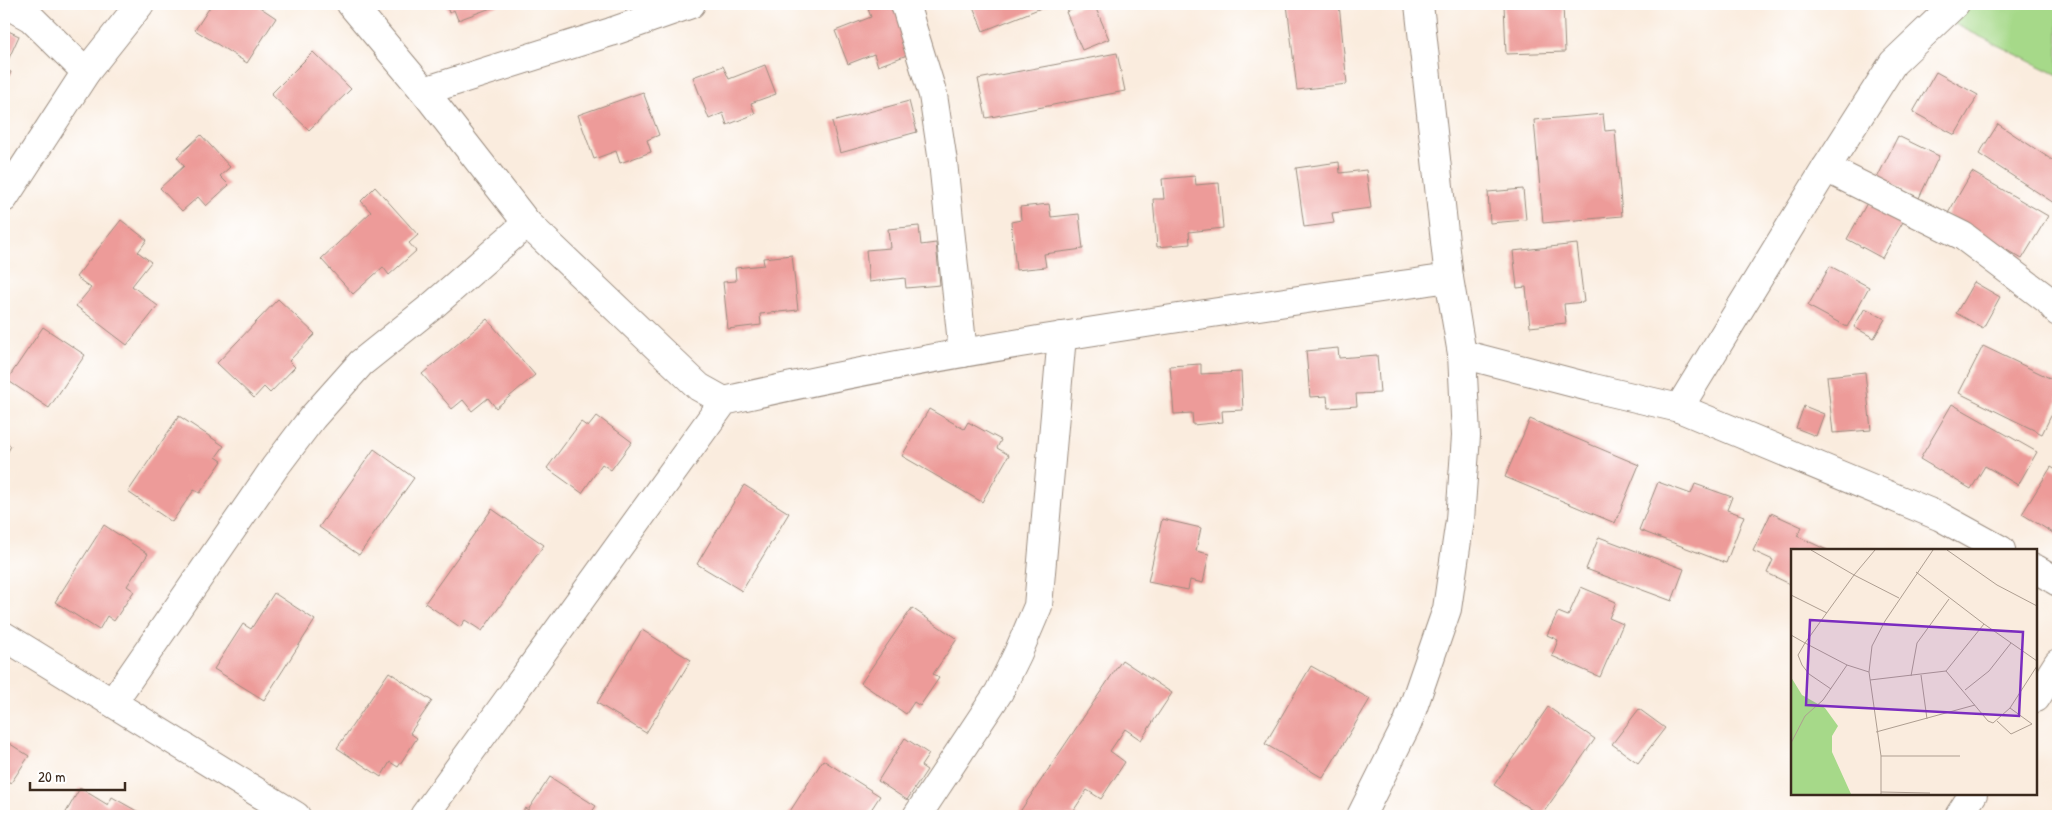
<svg xmlns="http://www.w3.org/2000/svg" width="2062" height="820" font-family="'Patrick Hand',sans-serif">
	<style>
		.green { fill: #a6d989; stroke: #708254 }
		.building { fill: #ed9b99 }
		.lines { fill: none; stroke-linecap: round; stroke-linejoin: round }
		.minor-casing { stroke: #9a8b7e; stroke-width: 30 }
		.minor { stroke: #fff; stroke-width: 28 }
		.inset-road { fill: none; stroke: #ae9e91; stroke-width: 1 }
		.view { fill: #7b2cbf; fill-opacity: 0.15; stroke: #7b2cbf; stroke-width: 2.5 }
		.inset-edge { fill: none; stroke: #3b2a1e; stroke-width: 2.5 }
	</style>
	<rect width="100%" height="100%" fill="#fff"/>
	<filter id="ink" filterUnits="userSpaceOnUse"><feTurbulence type="fractalNoise" baseFrequency=".02" numOctaves="2"/><feDisplacementMap in="SourceGraphic" scale="10" xChannelSelector="R" yChannelSelector="G"/><feConvolveMatrix kernelMatrix="1 2 1 2 8 2 1 2 1" color-interpolation-filters="sRGB"/></filter>
	<filter id="wash" filterUnits="userSpaceOnUse"><feTurbulence type="fractalNoise" baseFrequency=".0096" numOctaves="4" result="noise"/><feDisplacementMap in="SourceGraphic" scale="20" xChannelSelector="R" yChannelSelector="G"/><feGaussianBlur stdDeviation="1.12" result="paint"/><feColorMatrix in="noise" values="0 0 0 0 0 0 0 0 0 0 0 0 0 0 0 0 0 1.4 0 .05"/><feComposite in="paint" operator="in"/></filter>
	<g filter="url(#wash)">
		<rect width="100%" height="100%" fill="#faecde"/>
		<!-- green -->
		<polygon class="green" points="1914,4 2058,4 2058,75"/>
		<g id="blocks">
			<!-- building -->
			<g class="building">
				<polygon points="212,4 255,4 276,18 247,63 195,30"/>
				<polygon points="446,4 502,4 458,20 454,10 449,13"/>
				<polygon points="882,4 899,4 913,38 902,43 907,55 878,66 874,54 848,64 835,31 871,17 868,9"/>
				<polygon points="972,4 1051,4 983,31"/>
				<polygon points="1086,4 1094,4 1109,39 1082,50 1066,12"/>
				<polygon points="1287,4 1339,4 1347,84 1297,90"/>
				<polygon points="1504,4 1563,4 1565,52 1506,54"/>
				<polygon points="4,29 19,36 4,69 11,72 4,88"/>
				<polygon points="313,52 351,89 309,130 271,94"/>
				<polygon points="1117,53 1125,91 986,118 978,79"/>
				<polygon points="765,65 776,94 751,103 755,114 727,125 723,113 709,119 693,77 723,66 729,79"/>
				<polygon points="1936,72 1978,95 1955,135 1913,112"/>
				<polygon points="643,92 659,135 647,140 651,152 620,163 616,151 594,159 578,115"/>
				<polygon points="909,101 917,132 840,153 832,122"/>
				<polygon points="1603,114 1605,131 1615,130 1622,216 1543,223 1534,120"/>
				<polygon points="1998,124 2058,164 2057,205 1979,154"/>
				<polygon points="201,135 230,167 220,176 229,185 206,206 198,197 182,211 160,188 184,166 177,157"/>
				<polygon points="1898,136 1939,156 1919,198 1877,178"/>
				<polygon points="1339,162 1340,173 1366,170 1371,208 1332,213 1334,223 1304,227 1296,168"/>
				<polygon points="1972,172 2048,216 2022,259 1947,215"/>
				<polygon points="1195,176 1196,185 1219,183 1223,228 1189,232 1190,244 1157,247 1153,199 1164,199 1162,179"/>
				<polygon points="375,187 418,235 409,243 416,251 389,275 383,267 353,294 321,259 371,212 361,201"/>
				<polygon points="1523,189 1526,220 1490,223 1488,192"/>
				<polygon points="1867,203 1903,222 1882,258 1847,239"/>
				<polygon points="1049,204 1051,217 1079,214 1083,249 1044,254 1046,267 1016,270 1011,222 1021,220 1020,207"/>
				<polygon points="121,220 147,240 138,252 151,262 132,286 158,306 127,345 76,306 91,288 76,277"/>
				<polygon points="919,226 921,245 936,243 940,285 906,288 905,278 869,282 866,250 890,248 888,229"/>
				<polygon points="1577,244 1584,302 1564,304 1566,323 1530,327 1526,287 1517,288 1513,251"/>
				<polygon points="792,255 798,310 760,314 761,325 728,329 723,282 736,281 735,268 764,265 763,258"/>
				<polygon points="1830,266 1869,287 1847,327 1808,306"/>
				<polygon points="1974,282 2000,297 1983,328 1956,313"/>
				<polygon points="278,299 315,334 289,361 295,367 270,393 264,387 254,398 217,363"/>
				<polygon points="1865,308 1885,319 1874,338 1854,327"/>
				<polygon points="487,319 535,375 496,408 488,398 472,411 463,400 452,409 422,374"/>
				<polygon points="43,327 85,355 49,408 7,380"/>
				<polygon points="1983,346 2058,382 2058,402 2042,434 1959,393"/>
				<polygon points="1338,348 1339,358 1377,355 1380,393 1356,394 1357,406 1328,408 1327,396 1310,397 1306,351"/>
				<polygon points="1201,364 1201,374 1241,372 1243,410 1222,411 1223,422 1193,425 1192,413 1174,414 1170,366"/>
				<polygon points="1865,372 1871,430 1833,433 1827,376"/>
				<polygon points="1952,404 2037,452 2018,485 1985,466 1971,489 1920,459"/>
				<polygon points="1804,406 1824,414 1816,436 1796,428"/>
				<polygon points="929,409 964,429 968,422 1001,440 997,448 1009,455 982,502 902,456"/>
				<polygon points="179,416 224,446 216,457 222,461 200,493 194,490 172,522 128,492"/>
				<polygon points="597,416 632,442 611,470 602,464 582,493 547,468 581,422 588,427"/>
				<polygon points="1530,419 1639,465 1615,523 1505,477"/>
				<polygon points="4,442 11,446 4,458"/>
				<polygon points="374,449 414,478 359,555 319,527"/>
				<polygon points="2051,467 2058,471 2058,536 2022,514"/>
				<polygon points="1658,482 1691,494 1695,484 1732,497 1727,510 1744,516 1726,563 1639,530"/>
				<polygon points="744,485 789,513 742,591 697,564"/>
				<polygon points="492,509 544,545 482,631 465,620 460,627 425,603"/>
				<polygon points="1771,513 1802,527 1797,536 1827,550 1792,550 1792,585 1767,573 1773,560 1753,551"/>
				<polygon points="1162,519 1201,528 1196,551 1209,554 1203,583 1190,580 1188,590 1148,582"/>
				<polygon points="104,525 148,554 127,586 134,591 114,621 107,616 99,630 55,602"/>
				<polygon points="1599,537 1684,569 1672,601 1586,569"/>
				<polygon points="1581,587 1616,602 1609,618 1623,624 1600,677 1552,656 1558,640 1547,635 1558,612 1568,616"/>
				<polygon points="274,593 315,620 264,700 214,669 243,624 251,629"/>
				<polygon points="912,608 957,639 933,674 939,678 920,706 914,702 906,714 861,683"/>
				<polygon points="642,630 691,660 646,733 597,703"/>
				<polygon points="1122,660 1172,693 1141,740 1125,729 1110,751 1125,762 1101,799 1087,790 1072,813 1078,816 1017,816"/>
				<polygon points="1311,666 1370,699 1323,778 1265,744"/>
				<polygon points="389,672 432,701 410,733 417,738 398,767 390,762 381,777 337,748"/>
				<polygon points="1548,707 1595,739 1541,816 1494,785"/>
				<polygon points="1639,709 1665,728 1638,763 1612,744"/>
				<polygon points="905,738 929,754 921,766 927,770 907,800 878,781"/>
				<polygon points="4,740 29,756 11,783 4,778"/>
				<polygon points="823,760 880,796 867,816 787,816"/>
				<polygon points="550,777 596,806 589,816 520,816 525,808 528,810"/>
				<polygon points="80,788 108,805 112,797 142,814 141,816 68,816 65,814"/>
			</g>
		</g>
	</g>
	<g filter="url(#ink)">
		<use href="#blocks" fill-opacity="0" stroke="#9a8b7e" stroke-width="1"/>
		<g class="lines">
			<!-- minor casing -->
			<g class="minor-casing">
				<g id="minor">
					<polyline points="6,4 31,18 86,72"/>
					<polyline points="351,4 424,91 527,223 699,387 724,401"/>
					<polyline points="905,4 933,95 943,162 963,353"/>
					<polyline points="424,91 611,32 691,4"/>
					<polyline points="1826,168 1963,236 2048,300 2058,312"/>
					<polyline points="4,198 86,72 140,4"/>
					<polyline points="1462,354 1589,387 1679,408 1941,517 2001,550"/>
					<polyline points="1679,408 1826,168 1893,63 1955,4"/>
					<polyline points="2036,569 2058,582"/>
					<polyline points="4,636 296,816"/>
					<polyline points="2036,698 2058,663"/>
					<polyline points="113,702 275,467 312,418 361,363 431,307 527,223"/>
					<path d="M 424,816 L 724,401 C 963,346 1207,314 1449,278"/>
					<polyline points="917,816 999,692 1018,653 1038,606 1062,336"/>
					<polyline points="1361,816 1408,722 1447,609 1460,520 1466,436 1462,354 1449,278 1419,4"/>
					<polyline points="1959,816 1973,794"/>
				</g>
			</g>
			<!-- minor -->
			<use href="#minor" class="minor"/>
		</g>
	</g>
	<!-- overview -->
	<g transform="translate(1791 549)">
		<rect width="246" height="246" fill="#faecde"/>
		<path d="M 0,128 L 11,146 L 34,159 L 47,177 L 41,187 L 41,203 L 60,245 L 1,245 Z" fill="#a6d989"/>
		<path class="inset-road" d="M 84,1 L 63,26 L 108,49M 156,1 L 206,36 L 246,57M 125,23 L 193,75M 0,46 L 36,64M 0,86 L 14,94 L 63,26 L 20,1M 155,122 L 197,172 L 202,174 L 219,159 L 246,117M 130,126 L 136,170M 120,127 L 126,94 L 158,50M 79,131 L 155,122 L 193,75 L 246,112M 40,140 L 18,125 L 11,116 L 7,106 L 14,94 L 56,116 L 78,123M 174,141 L 198,122 L 220,94M 219,159 L 241,175M 206,172 L 220,185 L 241,175M 85,183 L 184,156M 0,194 L 14,167 L 32,151 L 56,116M 90,207 L 169,207M 90,243 L 139,244M 90,245 L 90,207 L 78,123 L 81,97 L 94,72 L 142,1"/>
		<path class="view" d="M 19,71 L 232,83 L 228,167 L 15,156 Z"/>
		<rect width="246" height="246" class="inset-edge"/>
	</g>
	<!-- margin -->
	<rect width="2062" height="820" fill="none" stroke="#fff" stroke-width="20"/>
	<!-- scale -->
	<path d="M30 782v8h95v-8" fill="none" stroke="#3b2a1e" stroke-width="2.5"/>
	<text x="38" y="782" font-size="15" fill="#3b2a1e" stroke="#ffffff" stroke-width="4" paint-order="stroke">20 m</text>
</svg>
